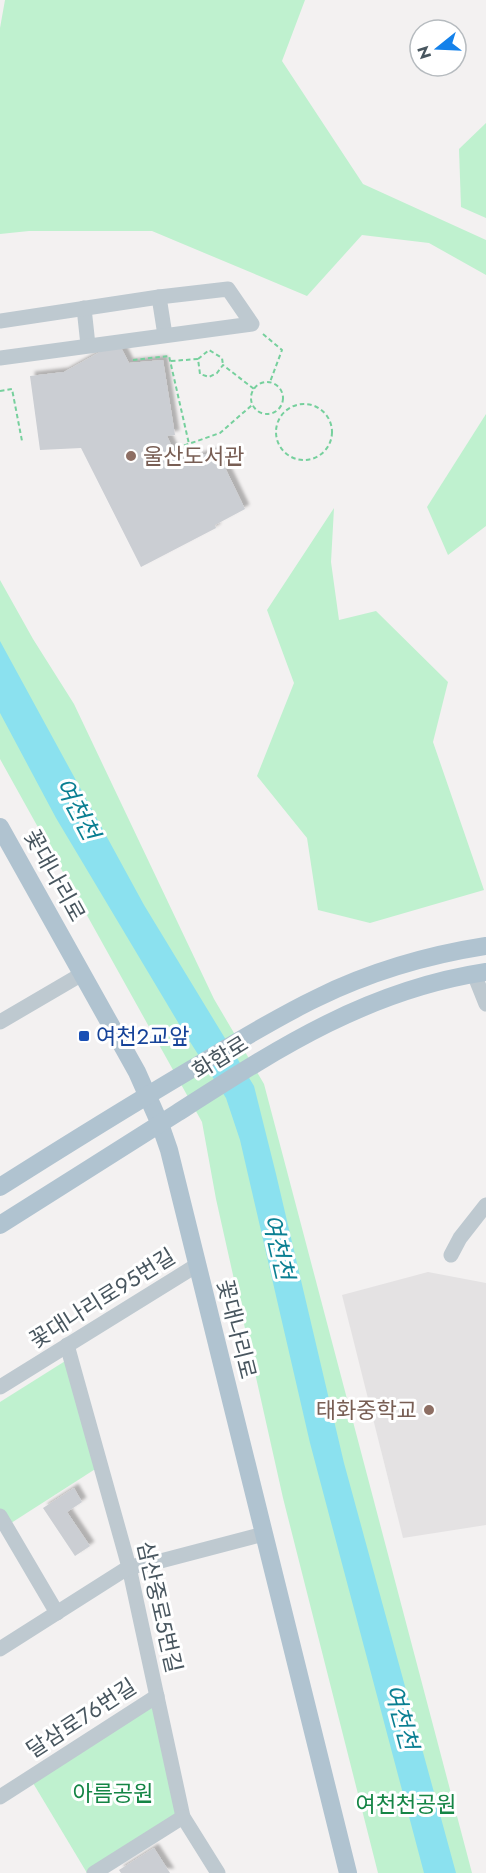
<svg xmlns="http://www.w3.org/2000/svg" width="486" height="1873" font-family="Jost,'Noto Sans KR',sans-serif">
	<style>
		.education { fill: #e4e2e3 }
		.green { fill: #bff1cf }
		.water { fill: #8be1ef }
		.building { fill: #cbced3; filter: url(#shadow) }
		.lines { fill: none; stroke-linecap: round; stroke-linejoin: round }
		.path { stroke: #76d09d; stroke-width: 2; stroke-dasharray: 4.5 3; stroke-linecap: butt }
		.minor { stroke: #bec9d0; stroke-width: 15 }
		.major { stroke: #b0c3d0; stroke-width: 18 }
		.education-dot { fill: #8d6e63; stroke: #fff; stroke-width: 2 }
		.transit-dot { fill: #1a4fb4; stroke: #fff; stroke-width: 2 }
		.labels { text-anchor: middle; stroke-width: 6; stroke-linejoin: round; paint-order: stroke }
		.education-label { font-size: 22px; fill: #785e54; stroke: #fff; text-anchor: start }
		.street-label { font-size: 22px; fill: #48565f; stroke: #fff }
		.transit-label { font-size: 22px; fill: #164399; stroke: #fff; text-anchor: start }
		.park-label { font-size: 22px; fill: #158545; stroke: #fff }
		.water-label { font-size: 24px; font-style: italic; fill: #0a7f92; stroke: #fff }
	</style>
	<defs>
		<filter id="shadow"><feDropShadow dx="4.5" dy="-4.5" stdDeviation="1.5" flood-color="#0004"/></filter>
	</defs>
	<rect width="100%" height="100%" fill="#f3f1f1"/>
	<!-- education -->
	<polygon class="education" points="428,1272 486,1283 486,1525 403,1538 342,1295"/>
	<!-- green -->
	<g class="green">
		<polygon points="5,0 305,0 282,61 363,184 486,240 486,275 429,243 362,235 307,296 152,231 29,231 0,234 0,28"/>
		<polygon points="486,123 486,218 461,207 459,149"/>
		<polygon points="486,414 486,526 448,555 427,507"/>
		<polygon points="334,508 331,562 339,620 376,611 448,682 433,742 484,890 370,923 318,910 307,838 257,776 294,683 267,610"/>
		<polygon points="0,580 33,639 74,704 214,999 264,1084 472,1873 378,1873 283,1498 216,1199 202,1122 0,759"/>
		<polygon points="70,1358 100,1466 8,1525 0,1512 0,1402"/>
		<polygon points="152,1699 183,1817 87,1873 30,1778"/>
	</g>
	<!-- water -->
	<polygon class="water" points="0,641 144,905 254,1086 276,1174 344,1463 456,1873 424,1873 310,1443 240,1140 226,1098 185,1034 56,818 0,713"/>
	<!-- building -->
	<g class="building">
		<polygon points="118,342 129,363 163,360 175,435 167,436 179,462 217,451 245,509 215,525 216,528 141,567 81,448 40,450 30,376 64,372"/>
		<polygon points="74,1488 82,1502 67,1512 90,1546 75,1556 43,1508"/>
		<polygon points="154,1848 170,1873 121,1873 119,1870"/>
	</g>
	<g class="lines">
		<!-- path -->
		<g class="path">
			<polyline points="263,334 282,350 270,382"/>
			<polyline points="198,359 209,350 222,358 223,365"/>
			<polyline points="133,360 169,356 189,444"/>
			<polyline points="171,361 198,359 200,374 209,377 217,373 223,365 254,389"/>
			<circle cx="267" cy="398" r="16"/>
			<polyline points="0,391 12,389 22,441"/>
			<circle cx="304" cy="432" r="28"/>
			<polyline points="177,448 220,433 252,405"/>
		</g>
		<!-- minor -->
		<g class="minor">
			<polyline points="159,297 165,335"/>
			<polyline points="84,308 88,345"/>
			<polyline points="0,321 159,297 228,289 252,324 0,358"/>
			<polyline points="474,974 486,1004"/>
			<polyline points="0,1022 82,974"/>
			<polyline points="451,1255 460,1238 486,1205"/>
			<polyline points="67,1345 129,1567 183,1817 218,1873"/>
			<polyline points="0,1387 197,1265"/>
			<polyline points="0,1516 57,1613"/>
			<polyline points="0,1649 129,1567 153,1563 264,1534"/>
			<polyline points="0,1797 157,1696"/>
			<polyline points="94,1873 183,1817"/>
		</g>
		<!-- major -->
		<g class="major">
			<polyline points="0,827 137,1072 160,1124 169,1150 348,1873"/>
			<path d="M 0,1187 C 63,1147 126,1108 190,1070 C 232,1045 273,1019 317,998 C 370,972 428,955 486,946"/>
			<path d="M 0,1225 C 59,1188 118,1150 177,1113 C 277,1049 367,990 486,972"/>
		</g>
	</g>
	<!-- markers -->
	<g class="education-dot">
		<circle cx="131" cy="456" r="6"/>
		<circle cx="429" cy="1410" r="6"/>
	</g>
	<rect class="transit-dot" x="78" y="1030" width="12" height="12" rx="3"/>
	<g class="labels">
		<!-- education labels -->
		<g class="education-label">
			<text x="143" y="464">울산도서관</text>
			<text x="417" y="1418" text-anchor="end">태화중학교</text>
		</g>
		<!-- street labels -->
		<g class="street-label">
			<text transform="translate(55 875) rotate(61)" y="8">꽃대나리로</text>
			<text transform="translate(220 1057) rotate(-32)" y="8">화합로</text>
			<text transform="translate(102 1298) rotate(-32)" y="8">꽃대나리로95번길</text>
			<text transform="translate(237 1329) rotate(76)" y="8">꽃대나리로</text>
			<text transform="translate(160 1607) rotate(77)" y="8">삼산중로5번길</text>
			<text transform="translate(81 1718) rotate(-33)" y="8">달삼로76번길</text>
		</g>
		<!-- transit labels -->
		<g class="transit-label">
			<text x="96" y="1044">여천2교앞</text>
		</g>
		<!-- park labels -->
		<g class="park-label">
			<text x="113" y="1801">아름공원</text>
			<text x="406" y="1812">여천천공원</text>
		</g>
		<!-- water labels -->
		<g class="water-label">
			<text transform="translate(77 809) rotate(62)" y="8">여천천</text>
			<text transform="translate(278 1247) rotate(77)" y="8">여천천</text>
			<text transform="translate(401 1717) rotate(75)" y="8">여천천</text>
		</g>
	</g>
	<!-- north arrow -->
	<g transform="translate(438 48) rotate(252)"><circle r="28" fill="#ffffff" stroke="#b6bbbf" stroke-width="1.5"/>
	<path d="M0-4.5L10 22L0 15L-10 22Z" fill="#1481ea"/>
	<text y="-9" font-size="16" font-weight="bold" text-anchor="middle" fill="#48565f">N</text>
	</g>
</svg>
